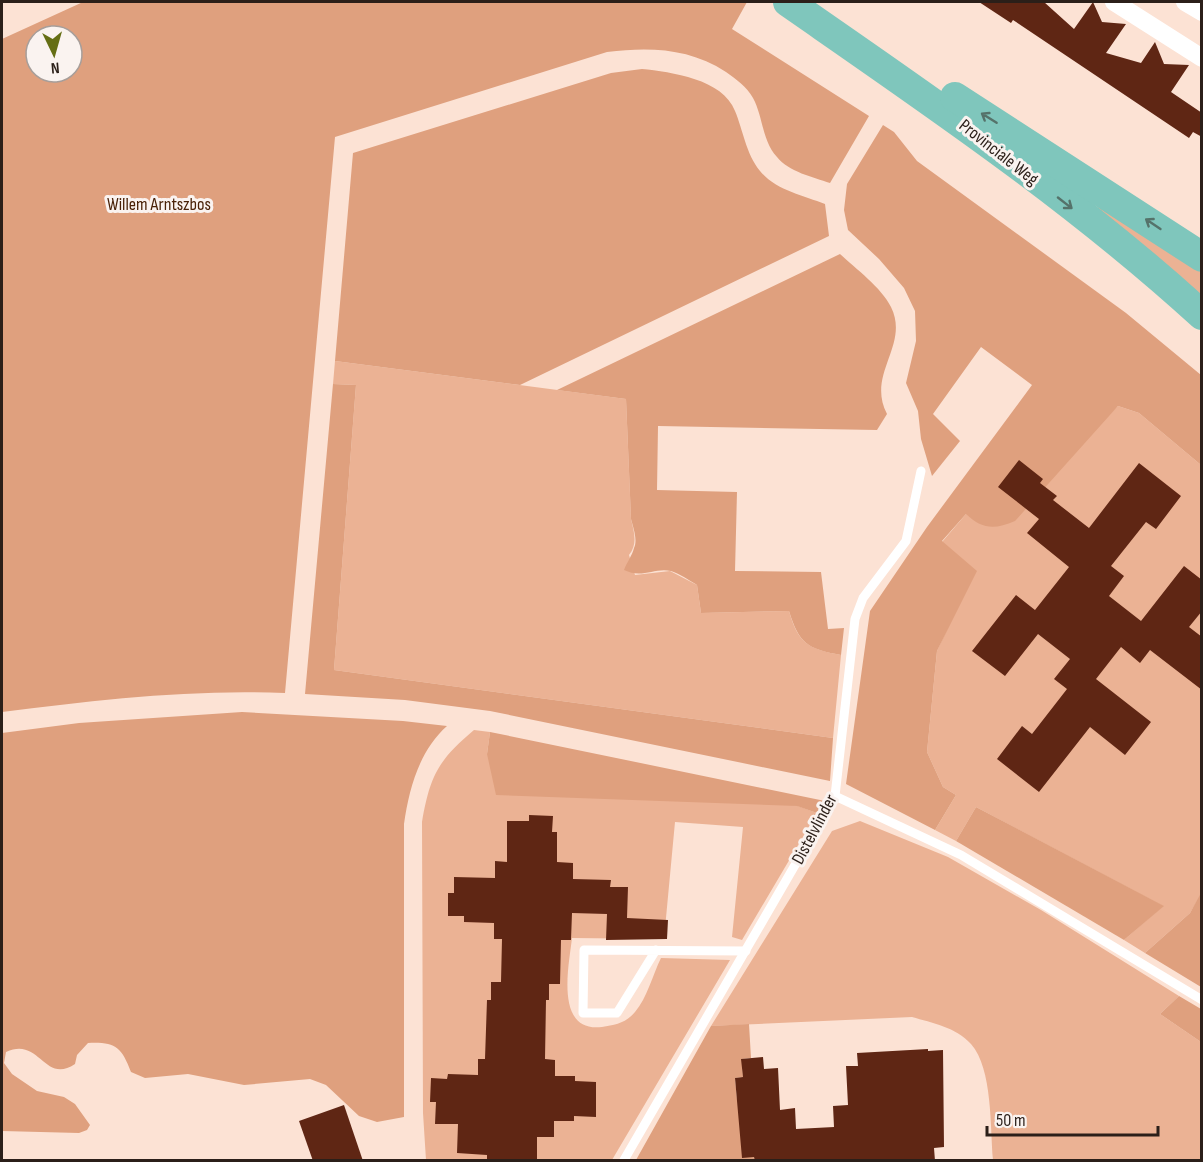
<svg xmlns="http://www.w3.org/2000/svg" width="1203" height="1162" font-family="'Sofia Sans Condensed',sans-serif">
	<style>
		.green { fill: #ebb294 }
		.forest { fill: #dfa07e; fill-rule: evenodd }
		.building { fill: #5f2614 }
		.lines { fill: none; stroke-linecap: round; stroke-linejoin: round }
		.service { stroke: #fff; stroke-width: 9 }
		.minor { stroke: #fff; stroke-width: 18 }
		.primary { stroke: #7fc6bc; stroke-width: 30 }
		.oneway { stroke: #55726a }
		.labels { text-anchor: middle; stroke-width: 6; stroke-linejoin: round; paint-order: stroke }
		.street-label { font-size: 18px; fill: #2b1f19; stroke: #faf3f0 }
		.park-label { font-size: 18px; fill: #492107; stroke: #faf3f0 }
	</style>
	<rect width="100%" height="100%" fill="#fce2d4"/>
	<!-- green -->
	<g class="green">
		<polygon points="1095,203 1201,268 1201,308 1108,225"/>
		<path d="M 335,361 L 626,399 L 631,519 C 634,532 638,544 629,555 L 635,575 L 670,571 L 697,585 L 701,613 L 789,611 C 798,643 808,649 841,655 L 833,738 L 334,670 L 356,385 L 333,384 Z"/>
		<polygon points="1118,406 1139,413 1201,465 1202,893 1190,913 1145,953 1124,940 1163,906 976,807 956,841 935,830 956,795 943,787 927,752 937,651 951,621 942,542 966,514 1105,418"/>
		<path d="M 474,730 L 490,732 L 487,754 L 798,806 L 817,813 L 742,940 L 732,937 L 743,827 L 675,822 L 664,939 L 572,938 C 569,965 554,1033 602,1027 C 615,1025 626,1023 635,1012 C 647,998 653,974 661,958 L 730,960 L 612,1160 L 426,1160 L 423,1113 L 422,822 C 430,776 438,760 474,730 Z"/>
		<path d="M 860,821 L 948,857 L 1041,910 L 1179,996 L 1160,1014 L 1201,1042 L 1201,1160 L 993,1160 C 990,1128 993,1069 971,1044 C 956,1027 932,1023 912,1017 L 711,1026 L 832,831 Z"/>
	</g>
	<!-- forest -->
	<g class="forest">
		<path d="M 83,2 L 747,2 L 732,29 L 869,116 L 830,183 C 813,177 789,172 777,157 C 762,141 763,116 753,98 C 747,87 736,79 726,72 C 689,48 650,47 607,52 L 335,137 L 285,693 C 191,689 95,700 2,712 L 2,39 ZM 36,36 L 72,36 L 72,72 L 36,72 Z"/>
		<path d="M 642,69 C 671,72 723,79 735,111 C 743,130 746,154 760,171 C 775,190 804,196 825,204 L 829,236 L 520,385 L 335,361 L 353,153 L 611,73 Z"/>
		<path d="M 883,125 L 894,132 L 917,161 L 1126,313 L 1201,375 L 1201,465 L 1139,413 L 1118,406 L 1015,521 C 994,530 982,529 966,514 L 942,541 L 977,571 L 937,651 L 927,752 L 943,787 L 956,795 L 935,830 L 846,784 L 870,611 L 927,527 L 1032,385 L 981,347 L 933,414 L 960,441 L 932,476 L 921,439 L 918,411 L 906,383 L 916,341 L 915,311 L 904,288 L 879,259 L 848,230 L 844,210 L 847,184 Z"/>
		<path d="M 840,254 C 856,269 881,287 891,307 C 910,345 866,374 887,414 L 877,430 L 658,426 L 657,490 L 737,492 L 735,571 L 821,572 L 828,629 L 844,628 L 841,655 C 807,649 799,643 789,611 L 701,613 L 697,585 C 689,580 680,574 671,571 C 655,567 642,579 624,570 C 627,562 632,556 634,548 C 638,540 633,527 631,519 L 626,399 L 557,390 Z"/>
		<polygon points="333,384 356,385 334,670 833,738 830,781 490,711 405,700 305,694"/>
		<path d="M 242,712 L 403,721 L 447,726 C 419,751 409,789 404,824 L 404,1117 L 377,1122 L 359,1116 L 326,1085 L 310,1079 L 244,1085 L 188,1074 L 145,1078 L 131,1072 C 121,1046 115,1042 88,1043 L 77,1055 L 75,1064 C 44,1085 40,1036 6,1052 L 4,1063 L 12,1074 L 37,1091 L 64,1097 L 75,1104 L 90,1125 L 87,1130 L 79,1133 L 2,1131 L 2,733 L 79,723 Z"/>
		<polygon points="490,732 825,801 817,813 797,806 496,795 487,754"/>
		<polygon points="976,807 1164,906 1124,940 956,841"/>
		<polygon points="1201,893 1201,987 1145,953 1190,913"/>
		<polygon points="1179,996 1201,1009 1201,1042 1160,1014"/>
		<polygon points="749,1024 751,1058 742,1059 743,1077 735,1078 737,1100 742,1100 755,1160 636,1160 711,1026"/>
	</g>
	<!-- building -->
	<g class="building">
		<polygon points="979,2 1044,2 1074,29 1093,2 1102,22 1126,24 1106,53 1141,63 1155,42 1164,64 1189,65 1171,92 1202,113 1202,137 1193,132 1189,138 1013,20 1011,23"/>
		<polygon points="1019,460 1043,479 1040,483 1057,496 1053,500 1089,528 1139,463 1181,496 1156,529 1146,522 1111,566 1124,576 1109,596 1141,621 1184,566 1202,580 1202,611 1189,627 1202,637 1202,690 1150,650 1140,663 1121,647 1096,679 1151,722 1125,755 1090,727 1039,792 997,759 1022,726 1032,734 1067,689 1054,679 1070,659 1038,634 1005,676 972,651 1016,595 1035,610 1069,567 1027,533 1039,519 998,487"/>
		<polygon points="529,815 553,816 552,832 557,832 557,862 573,863 573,879 611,880 610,887 628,887 627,918 668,920 667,939 606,940 607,914 572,913 571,940 561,940 560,984 549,984 549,1000 546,1000 545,1059 555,1060 555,1076 575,1076 575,1081 596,1082 596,1117 574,1116 574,1121 554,1121 554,1137 537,1137 537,1161 487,1161 487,1155 457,1153 458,1124 435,1124 436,1102 430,1102 431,1078 447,1079 448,1074 478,1075 478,1059 485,1059 487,1000 491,1000 491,982 501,982 502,939 494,939 494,923 464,922 464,916 448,916 448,893 454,893 454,877 495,878 495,861 507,862 507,821 529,821"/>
		<polygon points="928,1049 928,1051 943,1050 944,1147 934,1148 935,1161 755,1161 754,1157 742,1158 735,1078 743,1077 741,1059 763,1057 764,1069 778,1068 780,1110 795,1108 796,1129 834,1127 833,1106 848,1105 846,1066 858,1066 857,1053"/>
		<polygon points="344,1105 363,1161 313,1161 299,1121"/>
	</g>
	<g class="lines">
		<!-- service -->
		<g class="service">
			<polyline points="835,796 961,855 1202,1000"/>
			<polyline points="656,950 617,1013 583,1013 584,950 746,951"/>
			<polyline points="624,1160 835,796 855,619 863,598 906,541 921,471"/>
		</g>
		<!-- minor -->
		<g class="minor">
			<polyline points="1114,2 1202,58"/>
			<polyline points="1185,2 1202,12"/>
		</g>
		<!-- primary -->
		<g class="primary">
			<path d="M 788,2 C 929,100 1074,198 1202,315"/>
			<polyline points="955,97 1202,257"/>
		</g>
	</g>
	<!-- one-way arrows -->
	<defs><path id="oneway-shaft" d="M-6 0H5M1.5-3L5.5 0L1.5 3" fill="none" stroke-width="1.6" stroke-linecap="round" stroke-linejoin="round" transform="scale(1.5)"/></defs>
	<g class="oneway">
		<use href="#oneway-shaft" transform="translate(989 118) rotate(-148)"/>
		<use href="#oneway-shaft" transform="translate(1065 203) rotate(38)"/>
		<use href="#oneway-shaft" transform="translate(1153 224) rotate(-146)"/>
	</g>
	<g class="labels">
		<!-- street labels -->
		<g class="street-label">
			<text transform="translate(999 152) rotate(38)" y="6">Provinciale Weg</text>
			<text transform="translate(814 829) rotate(-62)" y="6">Distelvlinder</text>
		</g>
		<!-- park labels -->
		<g class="park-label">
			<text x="159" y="210">Willem Arntszbos</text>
		</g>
	</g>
	<!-- border -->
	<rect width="1203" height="1162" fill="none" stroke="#2b1f19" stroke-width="6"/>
	<!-- north arrow -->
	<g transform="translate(54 54) rotate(175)"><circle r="28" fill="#faf3f0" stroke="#a79e9a" stroke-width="1.5"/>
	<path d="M0-4.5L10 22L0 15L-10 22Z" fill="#656e14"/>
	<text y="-9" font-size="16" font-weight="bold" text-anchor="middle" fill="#2b1f19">N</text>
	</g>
	<!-- scale -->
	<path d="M987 1126v9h171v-9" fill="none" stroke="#2b1f19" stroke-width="3"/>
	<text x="996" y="1126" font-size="18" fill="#2b1f19" stroke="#faf3f0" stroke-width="4.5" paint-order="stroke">50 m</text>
</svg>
